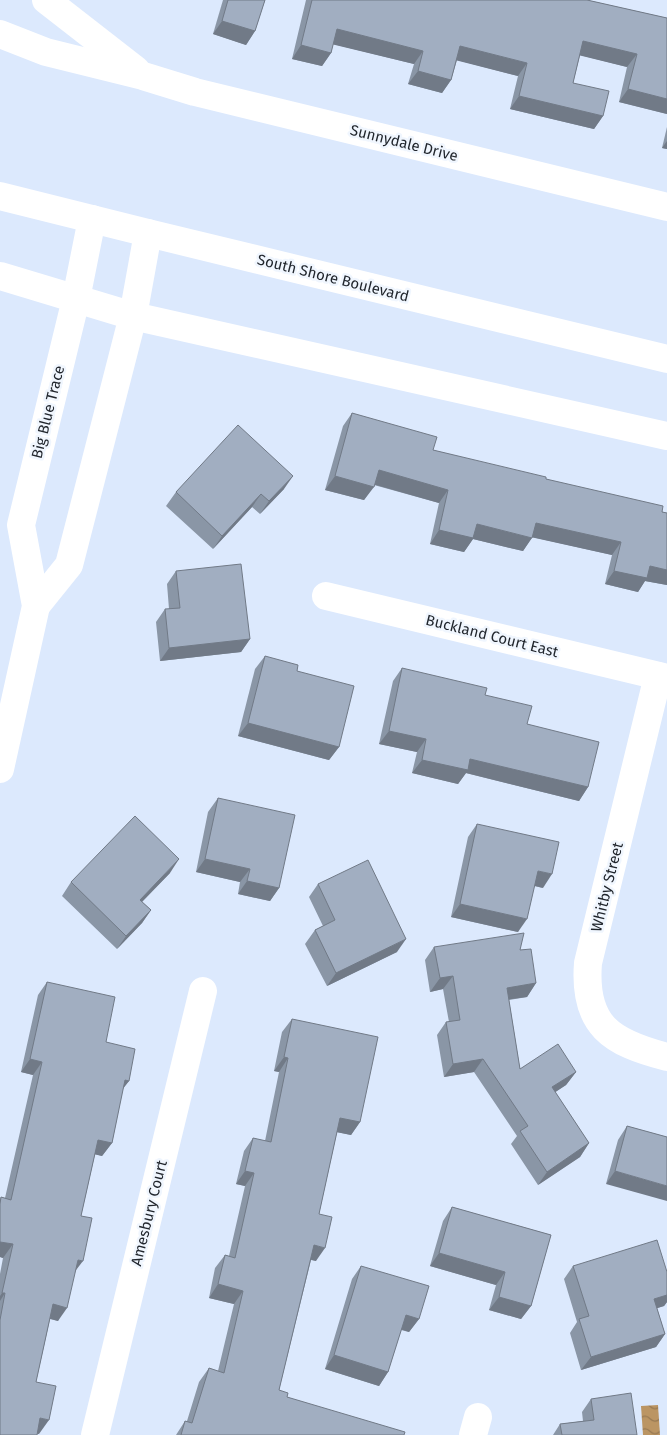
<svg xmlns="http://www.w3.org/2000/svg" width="667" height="1435" font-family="'Fira Sans',sans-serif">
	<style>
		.water { fill: url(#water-waves) }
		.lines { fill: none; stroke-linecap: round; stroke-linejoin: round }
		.minor { stroke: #fff; stroke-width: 28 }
		.tertiary { stroke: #fff; stroke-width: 28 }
		.wall { fill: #8a96a6 }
		.shaded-wall { fill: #717a87 }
		.building { fill: #a1aec1; stroke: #717a87 }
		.labels { text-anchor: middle; stroke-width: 5; stroke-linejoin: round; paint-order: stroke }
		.street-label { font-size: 15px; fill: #21262d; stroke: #f0f6fe }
	</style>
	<defs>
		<pattern id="water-waves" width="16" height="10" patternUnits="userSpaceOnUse" patternTransform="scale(1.25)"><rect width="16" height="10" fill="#bb9563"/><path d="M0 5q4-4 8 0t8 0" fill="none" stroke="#987952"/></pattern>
	</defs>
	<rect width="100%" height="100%" fill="#dce9fd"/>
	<!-- water -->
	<polygon class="water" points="658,1405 660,1435 643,1435 641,1406"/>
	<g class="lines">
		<!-- minor -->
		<g class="minor">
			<polyline points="46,0 136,70"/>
			<polyline points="0,34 46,52 143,76 195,92 667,207"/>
			<polyline points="326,596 667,678"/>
			<path d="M 658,676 L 588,963 C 583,1026 612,1043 667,1057"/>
			<polyline points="95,1435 203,991"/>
			<polyline points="473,1435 478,1417"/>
		</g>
		<!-- tertiary -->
		<g class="tertiary">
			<polyline points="0,196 148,233 667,359"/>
			<polyline points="0,276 133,316 667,436"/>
			<polyline points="36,606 69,565 133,316 148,233"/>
			<polyline points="0,769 36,606 21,525 76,299 92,219"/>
		</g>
	</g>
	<!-- wall -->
	<g class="wall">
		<polygon points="223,0 265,0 255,31 246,45 213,34"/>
		<polygon points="306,0 587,0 667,18 667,114 619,102 627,67 580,55 573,83 603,116 594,129 510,109 518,76 457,60 451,80 442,93 408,84 414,64 333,44 331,53 322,66 292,59"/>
		<polygon points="667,127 667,149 662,148"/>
		<polygon points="352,413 433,450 546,479 667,513 667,585 645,581 638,592 605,584 612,555 532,537 523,551 473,539 464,552 430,544 439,503 374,485 364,500 325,490 343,426"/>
		<polygon points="284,489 260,514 252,507 213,549 166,506 176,492"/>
		<polygon points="176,571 250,639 241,652 160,661 156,622 165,609 169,609 167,584"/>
		<polygon points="265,656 339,747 329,760 238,736 255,669"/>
		<polygon points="402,668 485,695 527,724 588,787 579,801 466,773 458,784 412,773 417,752 379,744 393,681"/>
		<polygon points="218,798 279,888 270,901 238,894 240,882 196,872 208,812"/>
		<polygon points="477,824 543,888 534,886 518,932 451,917 468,837"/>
		<polygon points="170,873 142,902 151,910 142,923 117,949 62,896 71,882"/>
		<polygon points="318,884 397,952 327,986 305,944 315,930 323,926 309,897"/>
		<polygon points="434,947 520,950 536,983 527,997 509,1000 520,1069 576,1072 566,1085 555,1092 589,1143 580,1157 538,1185 511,1144 517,1136 474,1072 444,1077 437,1035 446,1022 449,1022 443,989 430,992 425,960"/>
		<polygon points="47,982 106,1042 129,1081 123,1088 112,1143 102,1156 95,1154 81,1216 75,1271 58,1321 50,1319 36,1382 39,1434 0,1435 0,1274 3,1258 0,1257 0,1199 1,1197 5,1198 33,1075 21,1072 38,995"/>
		<polygon points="292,1019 360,1122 351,1135 337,1132 319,1214 316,1261 311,1260 279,1390 287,1397 404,1435 176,1435 185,1421 187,1421 199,1382 209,1368 218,1371 234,1304 209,1298 215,1268 225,1255 229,1256 245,1186 236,1184 244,1151 253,1138 265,1141 279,1072 274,1071 282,1032"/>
		<polygon points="627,1126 667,1137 606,1184 618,1140"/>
		<polygon points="452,1207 551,1235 531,1306 521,1319 489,1310 496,1285 430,1266 443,1221"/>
		<polygon points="361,1266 419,1319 409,1332 401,1330 388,1372 379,1386 325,1369 352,1279"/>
		<polygon points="573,1266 667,1272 667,1302 664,1306 657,1308 665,1334 656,1347 581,1370 570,1333 577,1322 564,1279"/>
		<polygon points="591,1399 637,1435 553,1435 560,1424 583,1421 582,1412"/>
	</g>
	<!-- shaded-wall -->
	<g class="shaded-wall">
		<polygon points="222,21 255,31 246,45 213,34"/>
		<polygon points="337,29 423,51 414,64 327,43"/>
		<polygon points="583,41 637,54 627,67 574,54"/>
		<polygon points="301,45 331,53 322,66 292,59"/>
		<polygon points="460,46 527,63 518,76 451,59"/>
		<polygon points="418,71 451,80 442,93 408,84"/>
		<polygon points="628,89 667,99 667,114 619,102"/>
		<polygon points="519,96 603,116 594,129 510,109"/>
		<polygon points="667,141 667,149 662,148"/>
		<polygon points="379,470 448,490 439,503 369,483"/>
		<polygon points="293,476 284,489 260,514 269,501"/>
		<polygon points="335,476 374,487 364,500 325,490"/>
		<polygon points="261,494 252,507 213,549 222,536"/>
		<polygon points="536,523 621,542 612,555 526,536"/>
		<polygon points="477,524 532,538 523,551 473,539 464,552 430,544 439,530"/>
		<polygon points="650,566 667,570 667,585 645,581 638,592 605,584 614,571"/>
		<polygon points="250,639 241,652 160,661 169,648"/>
		<polygon points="248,723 339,747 329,760 238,736"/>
		<polygon points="389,731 426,739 417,752 379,744"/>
		<polygon points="470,759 588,787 579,801 466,773 458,784 412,773 422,760"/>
		<polygon points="179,859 170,873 131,913 140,900"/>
		<polygon points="205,859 250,869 240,882 196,872"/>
		<polygon points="538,871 552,874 543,888 528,884"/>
		<polygon points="247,881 279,888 270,901 238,894"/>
		<polygon points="460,904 527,919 518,932 451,917"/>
		<polygon points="151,910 142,923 117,949 126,936"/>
		<polygon points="406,939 397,952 327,986 336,973"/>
		<polygon points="453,976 443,989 430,992 440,978"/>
		<polygon points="536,983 527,997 498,1001 507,988"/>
		<polygon points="284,1057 288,1058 279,1072 274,1071"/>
		<polygon points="30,1059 42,1062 33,1075 21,1072"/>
		<polygon points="483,1059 474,1072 444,1077 453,1064"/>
		<polygon points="576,1072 566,1085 542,1101 552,1087"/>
		<polygon points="125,1080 129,1081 119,1094"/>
		<polygon points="340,1118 360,1122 351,1135 331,1131"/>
		<polygon points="98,1140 112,1143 102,1156 89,1153"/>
		<polygon points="589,1143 580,1157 538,1185 547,1172"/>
		<polygon points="245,1171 254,1173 245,1186 236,1184"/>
		<polygon points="615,1171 667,1186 667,1201 606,1184"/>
		<polygon points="0,1242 13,1244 3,1258 0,1257"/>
		<polygon points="314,1245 325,1248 316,1261 305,1258"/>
		<polygon points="439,1253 505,1272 496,1285 430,1266"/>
		<polygon points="78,1260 83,1261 73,1274"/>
		<polygon points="218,1284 243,1291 234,1304 209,1298"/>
		<polygon points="2,1293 5,1293 0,1301 0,1296"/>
		<polygon points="667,1295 667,1302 664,1306 645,1312 654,1299"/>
		<polygon points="499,1297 531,1306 521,1319 489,1310"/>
		<polygon points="53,1304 67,1308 58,1321 44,1317"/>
		<polygon points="406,1315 419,1319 409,1332 397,1328"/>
		<polygon points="665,1334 656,1347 581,1370 591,1357"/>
		<polygon points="334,1355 388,1372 379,1386 325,1369"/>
		<polygon points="40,1418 49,1420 39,1434 31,1432"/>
	</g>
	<!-- building -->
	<g class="building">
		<polygon points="228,0 265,0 255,31 222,21"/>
		<polygon points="312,0 587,0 667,18 667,99 628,89 637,54 583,41 573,83 609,91 603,116 519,96 527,63 460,46 451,80 418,71 423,51 337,29 331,53 301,45"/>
		<polygon points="352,413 437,437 433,450 546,477 546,479 663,506 662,512 667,513 667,570 650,566 647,578 614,571 621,542 536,523 532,538 477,524 473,538 439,530 448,490 379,470 374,487 335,476"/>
		<polygon points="238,425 293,476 269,501 261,494 222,536 176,492"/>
		<polygon points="241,564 250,639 169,648 165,609 180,608 176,571"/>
		<polygon points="265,656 298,665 297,671 354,686 339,747 248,723"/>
		<polygon points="402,668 487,688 485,695 532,706 527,724 599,742 588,787 470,759 468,770 422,760 426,739 389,731"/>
		<polygon points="218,798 295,815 279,888 247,881 250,869 205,859"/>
		<polygon points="135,816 179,859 140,900 151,910 126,936 71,882"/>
		<polygon points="477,824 559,842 552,874 538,871 527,919 460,904"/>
		<polygon points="368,860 406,939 336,973 315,930 335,920 318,884"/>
		<polygon points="524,933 520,950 531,949 536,983 507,988 520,1069 558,1044 576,1072 552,1087 589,1143 547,1172 520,1131 528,1126 483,1059 453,1064 446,1022 460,1020 453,976 440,978 434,947"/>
		<polygon points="47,982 115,997 106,1042 135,1049 129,1081 125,1080 112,1143 98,1140 81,1216 92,1218 83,1261 78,1260 67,1308 53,1304 36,1382 56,1386 49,1420 40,1418 37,1435 0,1435 0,1320 5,1293 2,1293 13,1244 0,1242 0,1204 1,1197 11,1200 42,1062 30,1059"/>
		<polygon points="292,1019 378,1037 360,1122 340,1118 319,1214 332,1217 325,1248 314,1245 279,1390 288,1393 287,1397 405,1432 404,1435 181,1435 185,1421 192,1423 209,1368 224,1373 243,1291 218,1284 225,1255 235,1258 254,1173 245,1171 253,1138 271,1142 288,1058 284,1057"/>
		<polygon points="627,1126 667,1137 667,1186 615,1171"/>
		<polygon points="452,1207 551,1235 531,1306 499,1297 505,1272 439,1253"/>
		<polygon points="657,1240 667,1272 667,1295 654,1299 665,1334 591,1357 579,1319 589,1316 573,1266"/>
		<polygon points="361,1266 429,1286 419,1319 406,1315 388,1372 334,1355"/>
		<polygon points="631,1393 637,1435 562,1435 560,1424 594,1420 591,1399"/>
	</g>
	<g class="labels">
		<!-- street labels -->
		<g class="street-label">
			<text transform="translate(404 143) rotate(14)" y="5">Sunnydale Drive</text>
			<text transform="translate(333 278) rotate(14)" y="5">South Shore Boulevard</text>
			<text transform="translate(48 412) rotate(-76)" y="5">Big Blue Trace</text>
			<text transform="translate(492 636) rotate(14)" y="5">Buckland Court East</text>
			<text transform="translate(607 887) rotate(-76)" y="5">Whitby Street</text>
			<text transform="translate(149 1213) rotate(-76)" y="5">Amesbury Court</text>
		</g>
	</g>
</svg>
